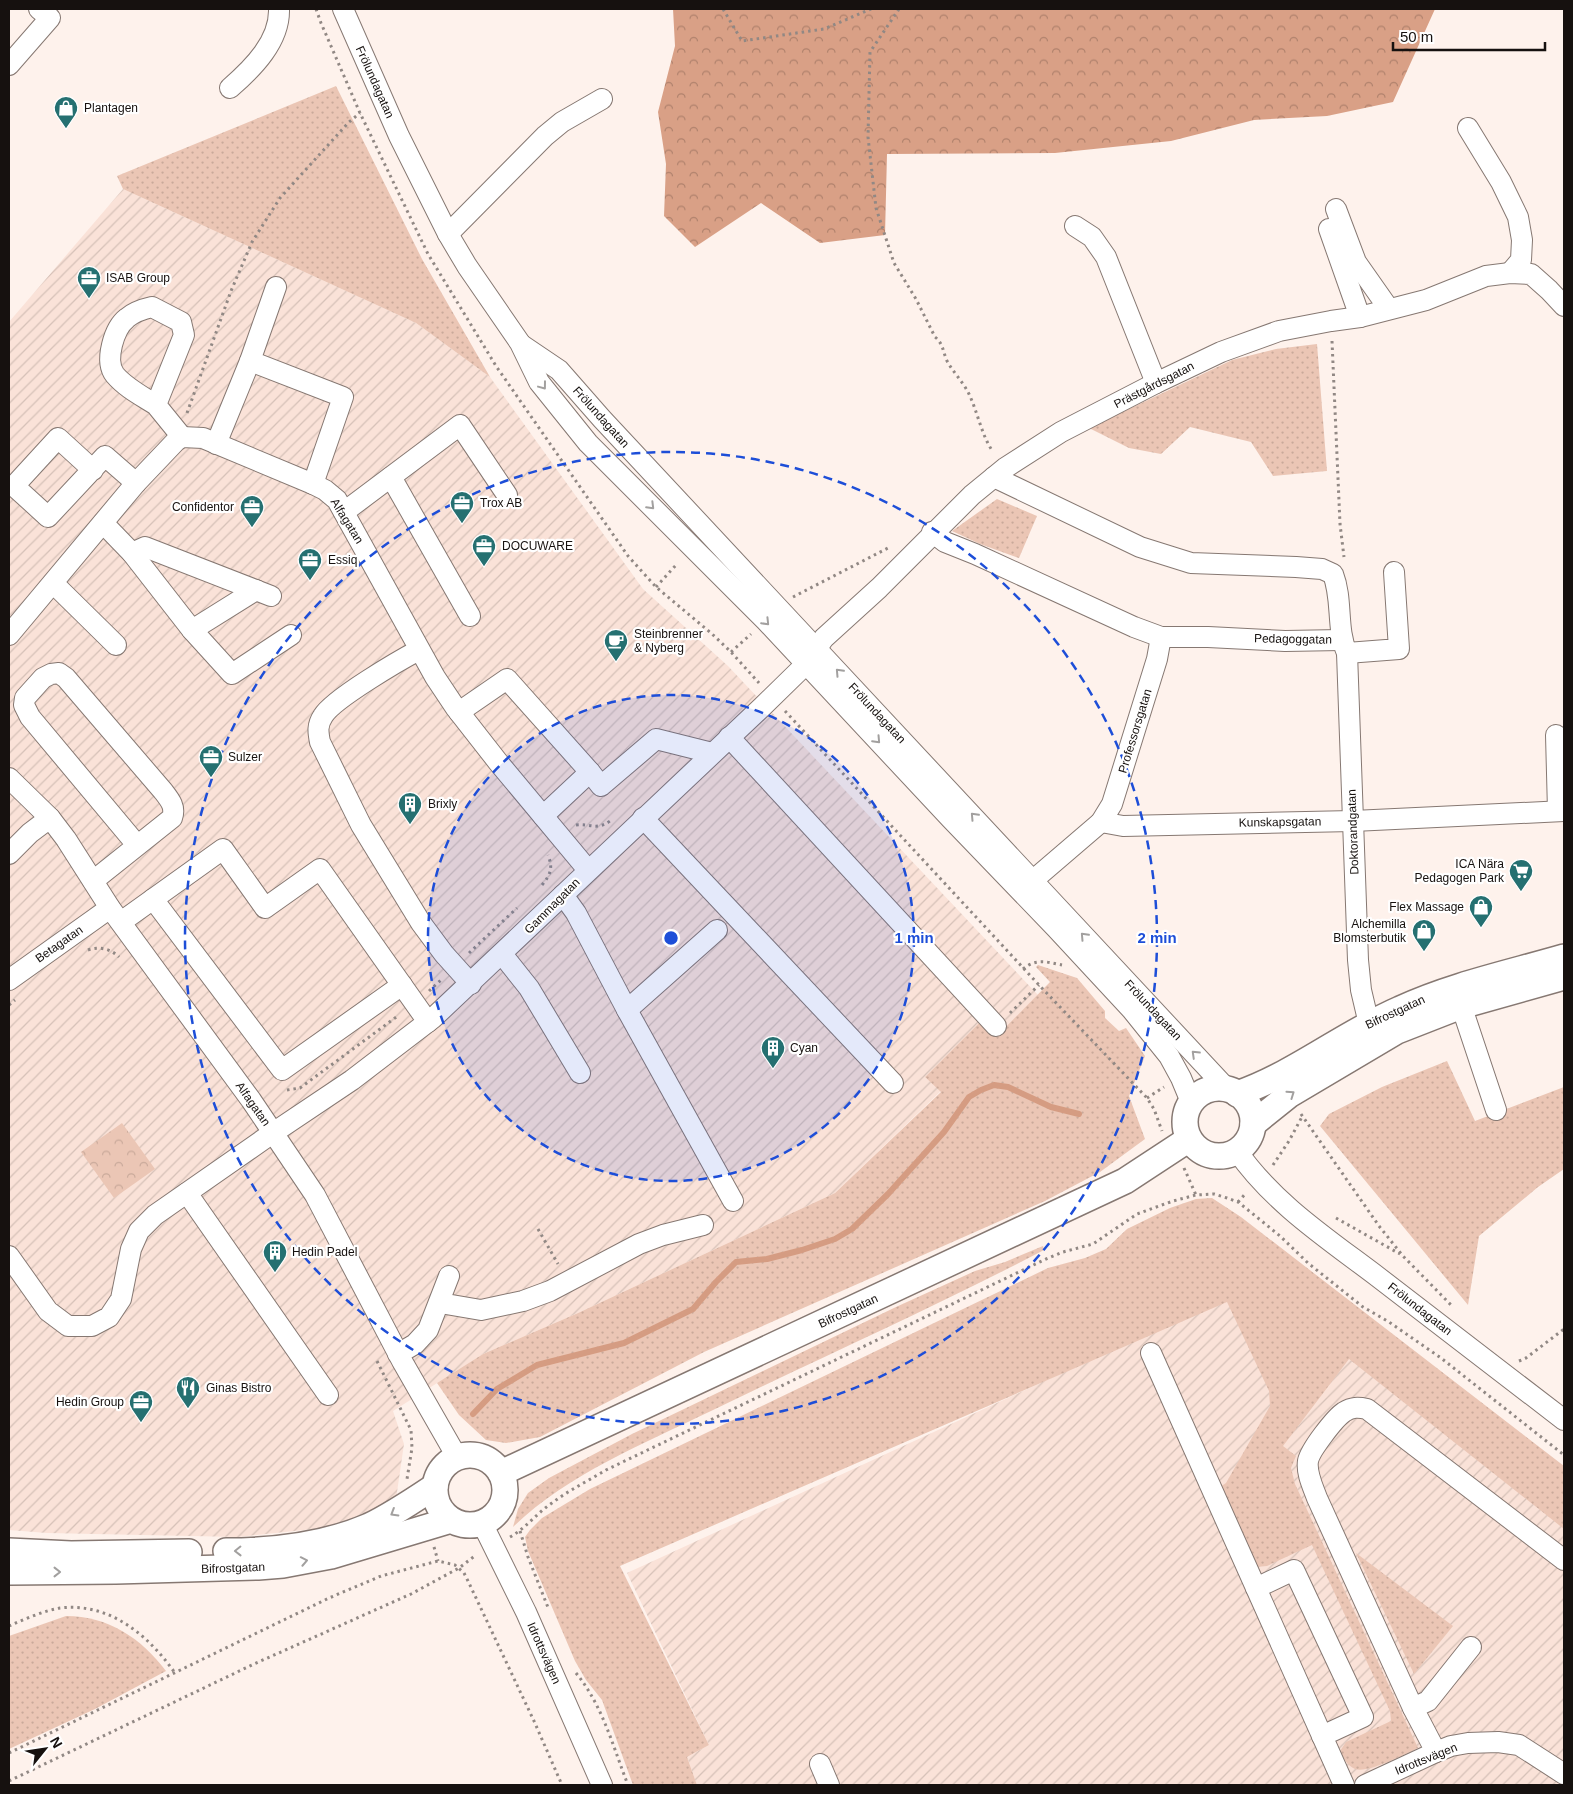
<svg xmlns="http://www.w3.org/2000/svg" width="1573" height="1794" font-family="Helvetica,sans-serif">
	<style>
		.industrial { fill: url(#industrial-furrows) }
		.grass { fill: url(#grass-dots) }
		.forest { fill: url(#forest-crowns) }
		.park { fill: url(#park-crowns) }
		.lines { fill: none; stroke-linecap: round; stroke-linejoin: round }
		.stream { stroke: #d59c82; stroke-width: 6 }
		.minor-casing { stroke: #867872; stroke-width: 22 }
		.major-casing { stroke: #867872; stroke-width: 28 }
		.path { stroke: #918884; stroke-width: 3; stroke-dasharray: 2.5 4; stroke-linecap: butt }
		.minor { stroke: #fff; stroke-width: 20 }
		.major { stroke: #fff; stroke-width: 25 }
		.oneway { stroke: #a2a09f }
		.ring { fill: none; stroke: #1d4ed8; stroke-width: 2.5; stroke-dasharray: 9 6 }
		.labels { text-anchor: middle; stroke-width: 4.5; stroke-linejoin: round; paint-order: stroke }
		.street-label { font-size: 12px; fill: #16110f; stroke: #fff }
		.poi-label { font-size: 12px; fill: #16110f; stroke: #fff; text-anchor: start }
		.centre { fill: #1d4ed8; stroke: #fff; stroke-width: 2.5 }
		.ring-label { font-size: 15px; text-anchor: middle; font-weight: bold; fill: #1d4ed8; stroke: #fff; stroke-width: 4.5; stroke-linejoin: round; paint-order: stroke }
	</style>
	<defs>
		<pattern id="industrial-furrows" width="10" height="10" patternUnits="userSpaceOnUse" patternTransform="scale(1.25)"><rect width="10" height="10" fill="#fae2d8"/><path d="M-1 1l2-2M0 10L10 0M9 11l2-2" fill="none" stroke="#d6c1b8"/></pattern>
		<pattern id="grass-dots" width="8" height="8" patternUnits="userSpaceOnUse" patternTransform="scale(1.25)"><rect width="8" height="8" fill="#ebc6b5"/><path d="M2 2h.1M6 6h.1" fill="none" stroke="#c9a99a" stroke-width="1.8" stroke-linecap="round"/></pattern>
		<pattern id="forest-crowns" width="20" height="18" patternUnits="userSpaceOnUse" patternTransform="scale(1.25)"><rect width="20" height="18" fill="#d9a086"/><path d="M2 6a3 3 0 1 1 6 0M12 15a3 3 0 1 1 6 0" fill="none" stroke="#af816c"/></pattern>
		<pattern id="park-crowns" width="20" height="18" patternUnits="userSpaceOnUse" patternTransform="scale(1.25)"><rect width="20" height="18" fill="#ebc6b5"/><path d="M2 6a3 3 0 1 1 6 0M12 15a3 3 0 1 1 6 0" fill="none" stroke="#c9a99a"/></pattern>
	</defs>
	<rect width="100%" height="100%" fill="#fef2ec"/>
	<!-- industrial -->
	<g class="industrial">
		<polygon points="123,189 416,323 490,377 643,589 728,666 1038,995 996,1038 981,1021 925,1077 941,1091 835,1193 578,1313 483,1354 393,1411 404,1444 396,1499 351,1525 238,1537 47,1533 9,1530 9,322"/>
		<polygon points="1254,1244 1564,1478 1564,1785 697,1785 687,1757 709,1745 627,1573 1071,1369"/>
	</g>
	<!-- grass -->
	<g class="grass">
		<polygon points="336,86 422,259 490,377 416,323 123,189 117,176"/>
		<polygon points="1317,344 1327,471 1273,476 1251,442 1190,427 1161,454 1129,448 1089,428 1232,360 1276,349"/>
		<polygon points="997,499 1037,516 1019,558 980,544 952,531"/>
		<polygon points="1038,965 1077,978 1105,1011 1105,1018 1119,1031 1126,1028 1145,1056 1129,1096 1145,1139 1100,1172 1045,1201 704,1352 540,1437 506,1443 486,1440 459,1415 437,1383 483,1354 578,1313 835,1193 941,1092 925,1077 981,1021 996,1037 1050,982 1036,967"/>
		<polygon points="1447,1061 1475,1121 1564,1087 1564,1169 1538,1187 1479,1236 1468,1305 1320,1126 1329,1114 1382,1087"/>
		<path d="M 1212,1198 L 1241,1217 L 1564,1466 L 1564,1529 L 1349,1359 L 1283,1446 L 1296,1456 L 1291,1468 L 1295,1484 L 1418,1748 C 1405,1754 1367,1774 1355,1769 C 1347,1765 1344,1759 1340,1751 L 1346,1742 L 1391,1721 L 1390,1711 L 1312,1545 L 1267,1566 L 1256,1567 L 1220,1487 L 1226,1483 L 1270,1406 L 1269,1391 L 1227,1302 L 620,1566 L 709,1745 L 687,1757 L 697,1785 L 633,1785 L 602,1700 L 586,1680 L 575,1661 L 528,1551 L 525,1537 L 530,1530 L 542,1518 L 590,1489 L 1048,1268 L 1085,1258 L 1106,1249 L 1127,1229 L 1170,1208 L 1196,1199 Z"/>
		<path d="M 1043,1246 L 1044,1250 C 935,1307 822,1357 711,1411 C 643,1444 568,1474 513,1527 L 518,1509 L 528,1493 L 549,1478 L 632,1434 L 896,1307 L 975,1271 L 1005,1262 Z"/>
		<polygon points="1356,1553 1453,1626 1414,1674"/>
		<path d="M 66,1616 C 108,1616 141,1638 166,1671 L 95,1709 L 9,1749 L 9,1636 Z"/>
	</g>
	<!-- forest -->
	<polygon class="forest" points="673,9 1435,9 1393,102 1327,116 1254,120 1171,141 1055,153 887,154 885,235 820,243 761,203 695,247 664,216 666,164 658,112 675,46"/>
	<!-- park -->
	<polygon class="park" points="122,1123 155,1169 114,1198 81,1152"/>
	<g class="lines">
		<!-- stream -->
		<polyline class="stream" points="473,1414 497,1389 537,1365 624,1343 693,1309 716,1282 736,1262 767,1259 802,1250 835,1239 852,1229 888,1194 944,1132 969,1097 981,1090 994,1085 1008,1087 1051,1107 1079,1114"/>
		<!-- minor casing -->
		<g class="minor-casing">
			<g id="minor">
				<polyline points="343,9 399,136 448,234 467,266 520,343 539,382 588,443 766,621 951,819 1056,928 1132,1010 1169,1056 1181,1078 1191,1102"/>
				<polyline points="9,65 50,18 39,9"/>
				<path d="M 230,88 C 253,68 280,41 279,9"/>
				<polyline points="1468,128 1501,182 1518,217 1522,240 1521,260 1510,273"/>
				<polyline points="1336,209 1356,262 1389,309"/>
				<polyline points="1075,226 1092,237 1106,257 1156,383"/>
				<polyline points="1329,229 1360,317"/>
				<polyline points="448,234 545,136 562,122 602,99"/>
				<polyline points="276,287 250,361 343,397 313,484"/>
				<polyline points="522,345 559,370 602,419 1228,1090"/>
				<path d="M 156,405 C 142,396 126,388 115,375 C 104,361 114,328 127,318 C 134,312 143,309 152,307 L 181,322 L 184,335 L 156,405 L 182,437"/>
				<polyline points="216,444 250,361"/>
				<polyline points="93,470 58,438 14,486 48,517 105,456 136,483"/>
				<polyline points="391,477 470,616"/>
				<path d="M 994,477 L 1140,547 L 1191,563 L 1296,567 L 1322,569 L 1333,574 C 1343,600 1336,628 1347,653 L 1358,960 L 1361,990 L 1369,1024"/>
				<polyline points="344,512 460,425 507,495"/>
				<polyline points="103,523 132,553 192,630 232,674 291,635"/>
				<polyline points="932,532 945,542 975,554 1134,627 1161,637 1208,637 1285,641 1341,640"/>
				<polyline points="132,553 145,547 271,596"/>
				<polyline points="53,583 116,645"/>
				<polyline points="192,630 256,590"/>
				<polyline points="9,635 136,483 176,441 182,437 203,438 313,484 325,490 337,500 435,677 455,707 498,762 588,870"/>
				<path d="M 419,650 C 400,660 333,699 323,716 C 317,725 318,732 320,742 L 361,825 L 421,923 L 444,954 L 471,984"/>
				<polyline points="1347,653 1399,649 1394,572"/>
				<polyline points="459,712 507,679 590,772 543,816"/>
				<polyline points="1556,735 1558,811"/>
				<polyline points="729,737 996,1026"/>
				<polyline points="590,772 601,786 656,739 712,753"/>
				<polyline points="9,778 50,818 66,839 110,908 251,1100 315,1195 402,1361 457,1457"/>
				<polyline points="643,818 893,1083"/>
				<polyline points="1101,822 1123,826 1353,821 1564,811"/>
				<polyline points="9,854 30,833 50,818"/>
				<path d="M 93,881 L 172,818 C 176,807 170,800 163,791 L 66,678 L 59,673 L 51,674 L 43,678 L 25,698 L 24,705 L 30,717 L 137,845"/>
				<polyline points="1024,888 1101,822 1112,804 1157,659 1161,637"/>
				<polyline points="563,895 576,913 627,1010 733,1201"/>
				<polyline points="153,899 282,1070 402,985"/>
				<polyline points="121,922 223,849 265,908 320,869 428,1022"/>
				<polyline points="502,954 529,988 580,1073"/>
				<polyline points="9,980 110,908"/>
				<polyline points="1457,993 1496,1110"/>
				<polyline points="627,1010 717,930"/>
				<path d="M 1237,1151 C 1273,1203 1328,1239 1378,1277 C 1440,1324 1502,1372 1564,1420"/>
				<polyline points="187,1193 328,1395"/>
				<polyline points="9,1256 48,1311 68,1326 92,1326 109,1317 121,1299 131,1249 139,1231 155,1215 264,1139 352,1080 433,1018 762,707 805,665 824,638 879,588 972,495 1005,468 1061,432 1156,383 1221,352 1279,331 1331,321 1360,317 1426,300 1486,276 1510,273 1531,274 1549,290 1564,306"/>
				<polyline points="440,1303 481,1310 523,1301 550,1291 639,1244 663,1235 703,1225"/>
				<polyline points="1151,1353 1344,1785"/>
				<polyline points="398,1354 415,1344 428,1330 449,1276"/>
				<polyline points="482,1523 526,1612 602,1785"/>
				<polyline points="1256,1588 1294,1570 1363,1717 1322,1736"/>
				<polyline points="1413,1708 1428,1701 1471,1647"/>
				<path d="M 1436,1752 L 1413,1708 L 1317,1498 C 1313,1487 1306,1473 1308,1461 C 1310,1450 1335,1418 1344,1412 C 1352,1407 1358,1407 1367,1409 L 1564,1560"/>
				<polyline points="820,1764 829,1785"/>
				<polyline points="1365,1785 1436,1752 1451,1746 1468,1743 1498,1742 1519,1745 1564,1774"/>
			</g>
		</g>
		<!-- major casing -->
		<g class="major-casing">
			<g id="major">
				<circle cx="1219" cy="1122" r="34"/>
				<path d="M 1237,1094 C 1295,1074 1344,1033 1400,1009 C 1452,985 1509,973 1564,957"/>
				<polyline points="1253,1124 1289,1095 1397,1031 1461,1006 1564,977"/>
				<circle cx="470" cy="1490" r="35"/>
				<polyline points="501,1473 1125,1181 1189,1139"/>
				<polyline points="9,1551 71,1554 189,1552"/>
				<path d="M 226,1551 C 274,1551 325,1545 369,1526 C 392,1515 414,1500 435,1486"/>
				<polyline points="9,1572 116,1571 258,1567 283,1565 331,1556 451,1520"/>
			</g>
		</g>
		<!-- path -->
		<g class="path">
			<polyline points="316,9 321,23 360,113 428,254 496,366 628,556 656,587 711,633 731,652 759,683"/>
			<polyline points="723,9 742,41 824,29 871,9"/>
			<path d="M 899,9 L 870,52 L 868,137 L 876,208 L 894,263 L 916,299 L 935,337 C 943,343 943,352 947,361 C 953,372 963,382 969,394 C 978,413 981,434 993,452"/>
			<polyline points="1332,341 1340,524 1344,557"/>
			<polyline points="187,413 231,291 252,242 280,198 349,122 360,113"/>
			<polyline points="656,587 676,565"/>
			<polyline points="793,597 888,548"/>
			<polyline points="731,652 751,634"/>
			<polyline points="785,711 1039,985 1147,1098 1154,1109 1162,1131"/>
			<path d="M 576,825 C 590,823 596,831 610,821"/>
			<path d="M 542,885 C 551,874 553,868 548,855"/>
			<path d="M 88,950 C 100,946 111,949 119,957"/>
			<polyline points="469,953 517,908"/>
			<path d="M 1023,969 C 1036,958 1047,962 1062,965"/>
			<polyline points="429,991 441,980"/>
			<polyline points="9,1005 15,1000"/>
			<polyline points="1010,1013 1039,985"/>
			<polyline points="287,1090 300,1088 399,1015"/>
			<polyline points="1147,1098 1164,1087"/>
			<polyline points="1301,1114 1379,1226 1403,1256 1453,1307"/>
			<polyline points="1273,1165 1289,1141 1303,1115"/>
			<polyline points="1184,1168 1196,1195"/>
			<polyline points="1238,1202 1246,1193"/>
			<polyline points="1336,1218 1400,1254"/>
			<polyline points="538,1229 558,1264"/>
			<polyline points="377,1361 411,1430 412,1448 407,1479"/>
			<polyline points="1519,1361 1526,1358 1564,1329"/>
			<polyline points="520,1531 528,1557 549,1610"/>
			<path d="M 510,1537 C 526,1528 537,1513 552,1503 C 569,1490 588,1481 606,1470 L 1046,1259 L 1063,1252 L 1093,1244 L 1137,1214 L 1173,1201 L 1196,1195 L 1214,1194 L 1227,1198 L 1238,1202 L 1253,1214 L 1280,1236 L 1308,1263 L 1363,1307 L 1389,1322 L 1441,1358 L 1564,1455"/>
			<polyline points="434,1547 438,1561"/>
			<path d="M 9,1626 C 25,1619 43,1611 60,1608 C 110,1602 149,1636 175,1673"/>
			<path d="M 576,1673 C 603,1706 613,1747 628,1785"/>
			<polyline points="9,1753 329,1598 381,1576 438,1561 455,1565 464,1573 468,1581 534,1721 562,1785"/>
			<polyline points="9,1781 254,1664 411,1594 459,1568 476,1555"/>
		</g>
		<!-- minor -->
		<use href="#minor" class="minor"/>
		<!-- major -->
		<use href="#major" class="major"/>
	</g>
	<!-- one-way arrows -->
	<defs><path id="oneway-chevron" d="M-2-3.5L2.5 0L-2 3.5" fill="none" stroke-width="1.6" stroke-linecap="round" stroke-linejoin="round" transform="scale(1.25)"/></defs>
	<g class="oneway">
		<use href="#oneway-chevron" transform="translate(543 386) rotate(53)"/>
		<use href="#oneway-chevron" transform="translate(651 506) rotate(45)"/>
		<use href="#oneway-chevron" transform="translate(766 622) rotate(46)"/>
		<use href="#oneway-chevron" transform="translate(839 672) rotate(-133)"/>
		<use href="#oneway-chevron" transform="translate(877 740) rotate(47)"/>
		<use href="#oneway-chevron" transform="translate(974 816) rotate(-133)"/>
		<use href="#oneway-chevron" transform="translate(1084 936) rotate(-133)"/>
		<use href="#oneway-chevron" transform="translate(1195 1054) rotate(-136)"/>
		<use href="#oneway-chevron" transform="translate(1291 1094) rotate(-35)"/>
		<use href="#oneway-chevron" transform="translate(394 1513) rotate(149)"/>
		<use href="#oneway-chevron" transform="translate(238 1551) rotate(179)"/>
		<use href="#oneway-chevron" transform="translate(304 1561) rotate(-11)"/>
		<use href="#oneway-chevron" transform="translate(57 1572)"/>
	</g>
	<!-- distance rings -->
	<circle cx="671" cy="938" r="243" fill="#1d4ed8" fill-opacity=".12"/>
	<g class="ring">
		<circle cx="671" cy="938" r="243"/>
		<circle cx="671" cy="938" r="486"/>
	</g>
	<!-- icons -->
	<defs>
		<g id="shop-pin" transform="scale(1.25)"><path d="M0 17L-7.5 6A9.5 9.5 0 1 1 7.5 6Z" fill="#257071" stroke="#fff"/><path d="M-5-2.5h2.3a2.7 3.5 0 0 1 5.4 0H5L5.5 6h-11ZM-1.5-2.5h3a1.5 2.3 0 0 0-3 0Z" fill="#fff"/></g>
		<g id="office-pin" transform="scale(1.25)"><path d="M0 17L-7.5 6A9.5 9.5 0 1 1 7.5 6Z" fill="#257071" stroke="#fff"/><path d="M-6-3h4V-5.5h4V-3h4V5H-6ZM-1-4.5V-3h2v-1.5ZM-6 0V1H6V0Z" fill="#fff"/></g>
		<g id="cafe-pin" transform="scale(1.25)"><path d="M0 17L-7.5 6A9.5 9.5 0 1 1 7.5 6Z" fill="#257071" stroke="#fff"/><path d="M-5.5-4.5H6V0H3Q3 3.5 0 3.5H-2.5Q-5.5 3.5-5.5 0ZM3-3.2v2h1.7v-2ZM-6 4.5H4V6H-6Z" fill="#fff"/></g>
		<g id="building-pin" transform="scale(1.25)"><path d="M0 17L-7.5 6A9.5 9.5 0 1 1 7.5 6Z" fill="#257071" stroke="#fff"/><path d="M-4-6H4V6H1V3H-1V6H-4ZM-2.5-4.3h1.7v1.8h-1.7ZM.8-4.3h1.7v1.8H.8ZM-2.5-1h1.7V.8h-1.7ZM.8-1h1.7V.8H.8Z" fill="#fff"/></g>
		<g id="supermarket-pin" transform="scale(1.25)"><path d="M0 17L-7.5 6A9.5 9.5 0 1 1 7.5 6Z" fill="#257071" stroke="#fff"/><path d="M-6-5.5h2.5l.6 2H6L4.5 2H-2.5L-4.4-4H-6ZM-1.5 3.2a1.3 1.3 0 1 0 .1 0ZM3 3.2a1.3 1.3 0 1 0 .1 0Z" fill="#fff"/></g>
		<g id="restaurant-pin" transform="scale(1.25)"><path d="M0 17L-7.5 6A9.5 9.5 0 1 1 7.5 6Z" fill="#257071" stroke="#fff"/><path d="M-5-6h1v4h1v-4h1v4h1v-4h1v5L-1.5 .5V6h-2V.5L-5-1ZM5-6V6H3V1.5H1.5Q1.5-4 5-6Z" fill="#fff"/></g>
	</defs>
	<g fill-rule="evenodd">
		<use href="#shop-pin" x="66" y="108"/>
		<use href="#office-pin" x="89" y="278"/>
		<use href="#office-pin" x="462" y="503"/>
		<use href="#office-pin" x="252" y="507"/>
		<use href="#office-pin" x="484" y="546"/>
		<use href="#office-pin" x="310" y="560"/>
		<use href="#cafe-pin" x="616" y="641"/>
		<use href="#office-pin" x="211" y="757"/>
		<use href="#building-pin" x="410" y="804"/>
		<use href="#supermarket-pin" x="1521" y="871"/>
		<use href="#shop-pin" x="1481" y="907"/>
		<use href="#shop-pin" x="1424" y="931"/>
		<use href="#building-pin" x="773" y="1048"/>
		<use href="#building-pin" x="275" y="1252"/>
		<use href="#restaurant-pin" x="188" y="1388"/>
		<use href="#office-pin" x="141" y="1402"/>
	</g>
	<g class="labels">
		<!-- street labels -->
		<g class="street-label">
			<text transform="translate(375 82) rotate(66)" y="4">Frölundagatan</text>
			<text transform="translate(1154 385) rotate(-27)" y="4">Prästgårdsgatan</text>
			<text transform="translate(601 417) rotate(48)" y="4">Frölundagatan</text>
			<text transform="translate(347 521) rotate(58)" y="4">Alfagatan</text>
			<text transform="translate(1293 639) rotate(1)" y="4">Pedagoggatan</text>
			<text transform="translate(877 713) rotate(47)" y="4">Frölundagatan</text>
			<text transform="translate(1135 731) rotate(-73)" y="4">Professorsgatan</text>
			<text transform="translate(1280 822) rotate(-1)" y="4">Kunskapsgatan</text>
			<text transform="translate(1353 832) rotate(-92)" y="4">Doktorandgatan</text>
			<text transform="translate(552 906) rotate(-45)" y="4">Gammagatan</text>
			<text transform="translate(59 944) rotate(-35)" y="4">Betagatan</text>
			<text transform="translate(1153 1010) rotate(47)" y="4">Frölundagatan</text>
			<text transform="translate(1395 1012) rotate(-25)" y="4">Bifrostgatan</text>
			<text transform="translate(253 1104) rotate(55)" y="4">Alfagatan</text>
			<text transform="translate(1420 1309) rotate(38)" y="4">Frölundagatan</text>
			<text transform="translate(848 1311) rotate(-25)" y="4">Bifrostgatan</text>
			<text transform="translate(233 1568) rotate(-2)" y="4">Bifrostgatan</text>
			<text transform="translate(544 1653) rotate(66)" y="4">Idrottsvägen</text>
			<text transform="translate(1426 1759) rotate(-22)" y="4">Idrottsvägen</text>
		</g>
		<!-- poi labels -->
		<g class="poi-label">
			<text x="84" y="112">Plantagen</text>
			<text x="106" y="282">ISAB Group</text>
			<text x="480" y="507">Trox AB</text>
			<text x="234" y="511" text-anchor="end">Confidentor</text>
			<text x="502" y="550">DOCUWARE</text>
			<text x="328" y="564">Essiq</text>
			<text x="634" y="638">Steinbrenner<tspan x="634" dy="14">&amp; Nyberg</tspan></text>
			<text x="228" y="761">Sulzer</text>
			<text x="428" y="808">Brixly</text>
			<text x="1504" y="868" text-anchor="end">ICA Nära<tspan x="1504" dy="14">Pedagogen Park</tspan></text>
			<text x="1464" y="911" text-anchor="end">Flex Massage</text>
			<text x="1406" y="928" text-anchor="end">Alchemilla<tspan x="1406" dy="14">Blomsterbutik</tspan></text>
			<text x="790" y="1052">Cyan</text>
			<text x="292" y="1256">Hedin Padel</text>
			<text x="206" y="1392">Ginas Bistro</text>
			<text x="124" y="1406" text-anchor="end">Hedin Group</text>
		</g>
	</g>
	<circle cx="671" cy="938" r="8" class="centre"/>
	<g class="ring-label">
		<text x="914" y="943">1 min</text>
		<text x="1157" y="943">2 min</text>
	</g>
	<!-- border -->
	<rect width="1573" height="1794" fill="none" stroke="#16110f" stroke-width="20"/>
	<!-- north arrow -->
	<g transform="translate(45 1749) rotate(60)" stroke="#ffffff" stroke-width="4" paint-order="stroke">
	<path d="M0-4L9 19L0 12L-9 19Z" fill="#16110f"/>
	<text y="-8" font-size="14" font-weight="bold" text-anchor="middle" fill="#16110f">N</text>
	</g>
	<!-- scale -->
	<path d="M1393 42v8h152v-8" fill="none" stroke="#16110f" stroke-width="2.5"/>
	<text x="1400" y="42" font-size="15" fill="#16110f" stroke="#ffffff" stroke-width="4" paint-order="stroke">50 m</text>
</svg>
